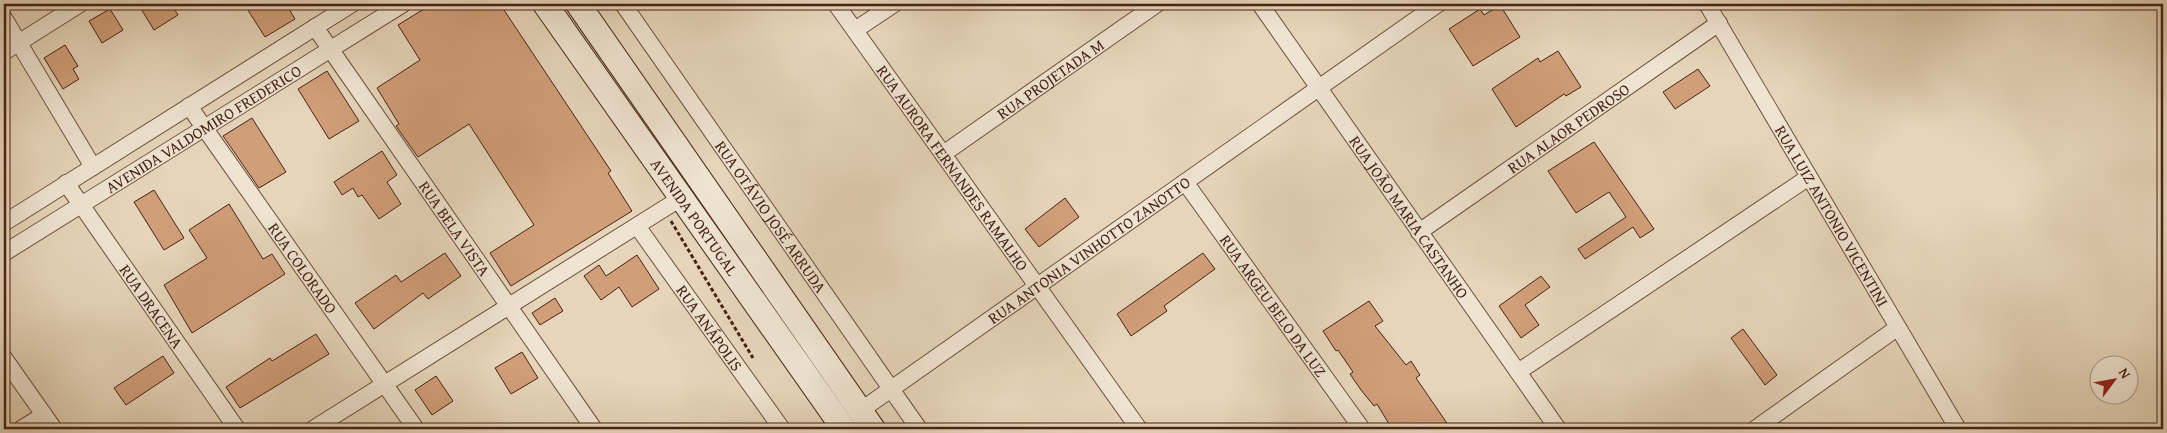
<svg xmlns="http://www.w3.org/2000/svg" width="2167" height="433" font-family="'Gentium Book Plus',serif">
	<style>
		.building { fill: #d09e79; stroke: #462315 }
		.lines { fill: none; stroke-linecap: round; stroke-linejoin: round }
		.street-casing { stroke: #6e503e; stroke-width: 18 }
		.secondary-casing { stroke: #462315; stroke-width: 26 }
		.path { stroke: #462315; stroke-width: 3; stroke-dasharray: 4 2.5; stroke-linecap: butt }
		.street { stroke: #efe4d2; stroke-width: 16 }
		.secondary { stroke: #efe4d2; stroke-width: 24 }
		.labels { text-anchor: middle; stroke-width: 4; stroke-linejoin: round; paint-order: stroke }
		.street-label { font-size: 16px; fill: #462315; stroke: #efe4d2 }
	</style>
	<rect width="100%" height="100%" fill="#e6d5ba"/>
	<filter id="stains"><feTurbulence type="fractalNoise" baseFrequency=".004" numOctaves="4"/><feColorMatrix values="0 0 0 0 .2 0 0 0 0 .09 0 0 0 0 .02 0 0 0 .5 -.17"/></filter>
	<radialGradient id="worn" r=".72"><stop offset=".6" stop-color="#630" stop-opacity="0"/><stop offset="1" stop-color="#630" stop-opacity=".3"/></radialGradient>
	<!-- building -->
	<g class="building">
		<polygon points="138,4 171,4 178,15 154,30"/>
		<polygon points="244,4 286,4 295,19 265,37"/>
		<polygon points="432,4 500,4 611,171 608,173 632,211 511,286 490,253 534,225 469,124 418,157 396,126 399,124 377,88 420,60 398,25"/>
		<polygon points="1500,5 1520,37 1473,66 1449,29 1480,9 1484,15"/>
		<polygon points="110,9 123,30 102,43 89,21"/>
		<polygon points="65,45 78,66 73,69 79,79 63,89 44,58"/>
		<polygon points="1558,51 1581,87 1566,96 1564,94 1516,127 1492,89 1538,58 1540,62"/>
		<polygon points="1698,69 1710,86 1675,109 1663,92"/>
		<polygon points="327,71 359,121 329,139 298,89"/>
		<polygon points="252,118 286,172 259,188 223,136"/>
		<polygon points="1594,142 1654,229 1640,238 1633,227 1585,259 1578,249 1626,217 1609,192 1576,213 1548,171"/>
		<polygon points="382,151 397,175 387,182 401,204 379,219 362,195 358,197 353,188 342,195 334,182"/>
		<polygon points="154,190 184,238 164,250 134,202"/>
		<polygon points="1065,198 1079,217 1039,247 1025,229"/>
		<polygon points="229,204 263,259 272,254 285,274 192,333 164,285 207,258 189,230"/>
		<polygon points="445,253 461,276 428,299 423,293 374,329 355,303 396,275 401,282"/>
		<polygon points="1203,253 1215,269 1164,306 1167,311 1131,336 1117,314"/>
		<polygon points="637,255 659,289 632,307 619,287 601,300 584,276 599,265 606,276"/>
		<polygon points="1541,276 1550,287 1525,305 1539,325 1521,338 1499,306"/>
		<polygon points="555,298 563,311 540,325 532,313"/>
		<polygon points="1369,301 1383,321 1375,326 1406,365 1411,361 1420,375 1416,378 1451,429 1392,429 1377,404 1374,406 1361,390 1350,374 1353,372 1338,350 1336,351 1323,331"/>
		<polygon points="1743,329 1777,375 1765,385 1731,338"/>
		<polygon points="316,334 329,354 240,408 226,387 270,358 272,361"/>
		<polygon points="522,352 538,378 511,394 495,368"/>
		<polygon points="163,356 174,373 126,405 114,388"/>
		<polygon points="436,376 453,401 432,415 415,390"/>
	</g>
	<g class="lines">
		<!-- street casing -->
		<g class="street-casing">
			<g id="street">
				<path id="s1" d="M 623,4 L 919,429"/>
				<path id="s2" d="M 836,4 L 1139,429"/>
				<path id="s3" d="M 1260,4 L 1558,429"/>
				<path id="s4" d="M 1707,4 L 1958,429"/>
				<polyline points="4,18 93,167"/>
				<path id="s5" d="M 315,27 L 594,429"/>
				<polyline points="855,30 894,4"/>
				<polyline points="4,52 80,4"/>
				<path id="s6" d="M 189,106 L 416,429"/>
				<path id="s7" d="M 943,154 L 1157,4"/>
				<path id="s8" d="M 1185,182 L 1362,429"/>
				<path id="s9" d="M 66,183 L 237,429"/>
				<polyline points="4,223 352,4"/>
				<path id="s10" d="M 637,226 L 782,429"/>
				<path id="s11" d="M 1419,232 L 1719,23"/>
				<path id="s12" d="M 4,253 L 403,4"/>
				<polyline points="4,358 54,429"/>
				<polyline points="1518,372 1809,177"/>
				<path id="s13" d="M 860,411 L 1438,4"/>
				<polyline points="21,429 44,415"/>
				<polyline points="313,429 681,198"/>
				<polyline points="1755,429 1897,328"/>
			</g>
		</g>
		<!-- secondary casing -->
		<g class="secondary-casing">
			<g id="secondary">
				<path id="s14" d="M 545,4 L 844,429"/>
				<polyline points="578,4 873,429"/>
			</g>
		</g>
		<!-- path -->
		<polyline class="path" points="671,221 753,358"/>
		<!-- street -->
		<use href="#street" class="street"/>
		<!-- secondary -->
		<use href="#secondary" class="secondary"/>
	</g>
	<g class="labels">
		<!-- street labels -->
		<g class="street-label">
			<text dy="6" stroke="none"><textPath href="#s7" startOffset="131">RUA PROJETADA M</textPath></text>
			<text dy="6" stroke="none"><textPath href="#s11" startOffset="182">RUA ALAOR PEDROSO</textPath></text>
			<text dy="6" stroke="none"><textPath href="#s12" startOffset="235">AVENIDA VALDOMIRO FREDERICO</textPath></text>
			<text dy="6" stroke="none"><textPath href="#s2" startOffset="201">RUA AURORA FERNANDES RAMALHO</textPath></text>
			<text dy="6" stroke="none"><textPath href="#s1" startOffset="259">RUA OTÁVIO JOSÉ ARRUDA</textPath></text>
			<text dy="6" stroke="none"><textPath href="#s14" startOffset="260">AVENIDA PORTUGAL</textPath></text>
			<text dy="6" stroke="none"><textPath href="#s3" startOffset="260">RUA JOÃO MARIA CASTANHO</textPath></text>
			<text dy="6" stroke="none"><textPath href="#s4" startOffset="246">RUA LUIZ ANTONIO VICENTINI</textPath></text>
			<text dy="6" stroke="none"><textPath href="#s5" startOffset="245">RUA BELA VISTA</textPath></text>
			<text dy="6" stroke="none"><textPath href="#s13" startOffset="280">RUA ANTONIA VINHOTTO ZANOTTO</textPath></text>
			<text dy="6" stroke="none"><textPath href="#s6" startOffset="198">RUA COLORADO</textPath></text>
			<text dy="6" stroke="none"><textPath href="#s8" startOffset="152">RUA ARGEU BELO DA LUZ</textPath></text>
			<text dy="6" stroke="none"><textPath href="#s9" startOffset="150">RUA DRACENA</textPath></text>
			<text dy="6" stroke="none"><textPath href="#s10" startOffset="125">RUA ANÁPOLIS</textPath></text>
		</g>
	</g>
	<!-- margin -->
	<rect width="2167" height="433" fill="none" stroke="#e6d5ba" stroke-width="20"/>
	<rect x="5" y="5" width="2157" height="423" fill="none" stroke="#462315" stroke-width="2.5"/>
	<rect x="10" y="10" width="2147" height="413" fill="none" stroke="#462315"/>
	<!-- north arrow -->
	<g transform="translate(2114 380) rotate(58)"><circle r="24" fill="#efe4d2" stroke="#ab9786"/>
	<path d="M0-4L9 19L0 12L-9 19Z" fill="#8f2418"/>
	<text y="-8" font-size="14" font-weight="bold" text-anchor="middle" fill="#462315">N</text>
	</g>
	<rect width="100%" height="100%" filter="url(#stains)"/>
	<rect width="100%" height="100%" fill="url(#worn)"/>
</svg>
